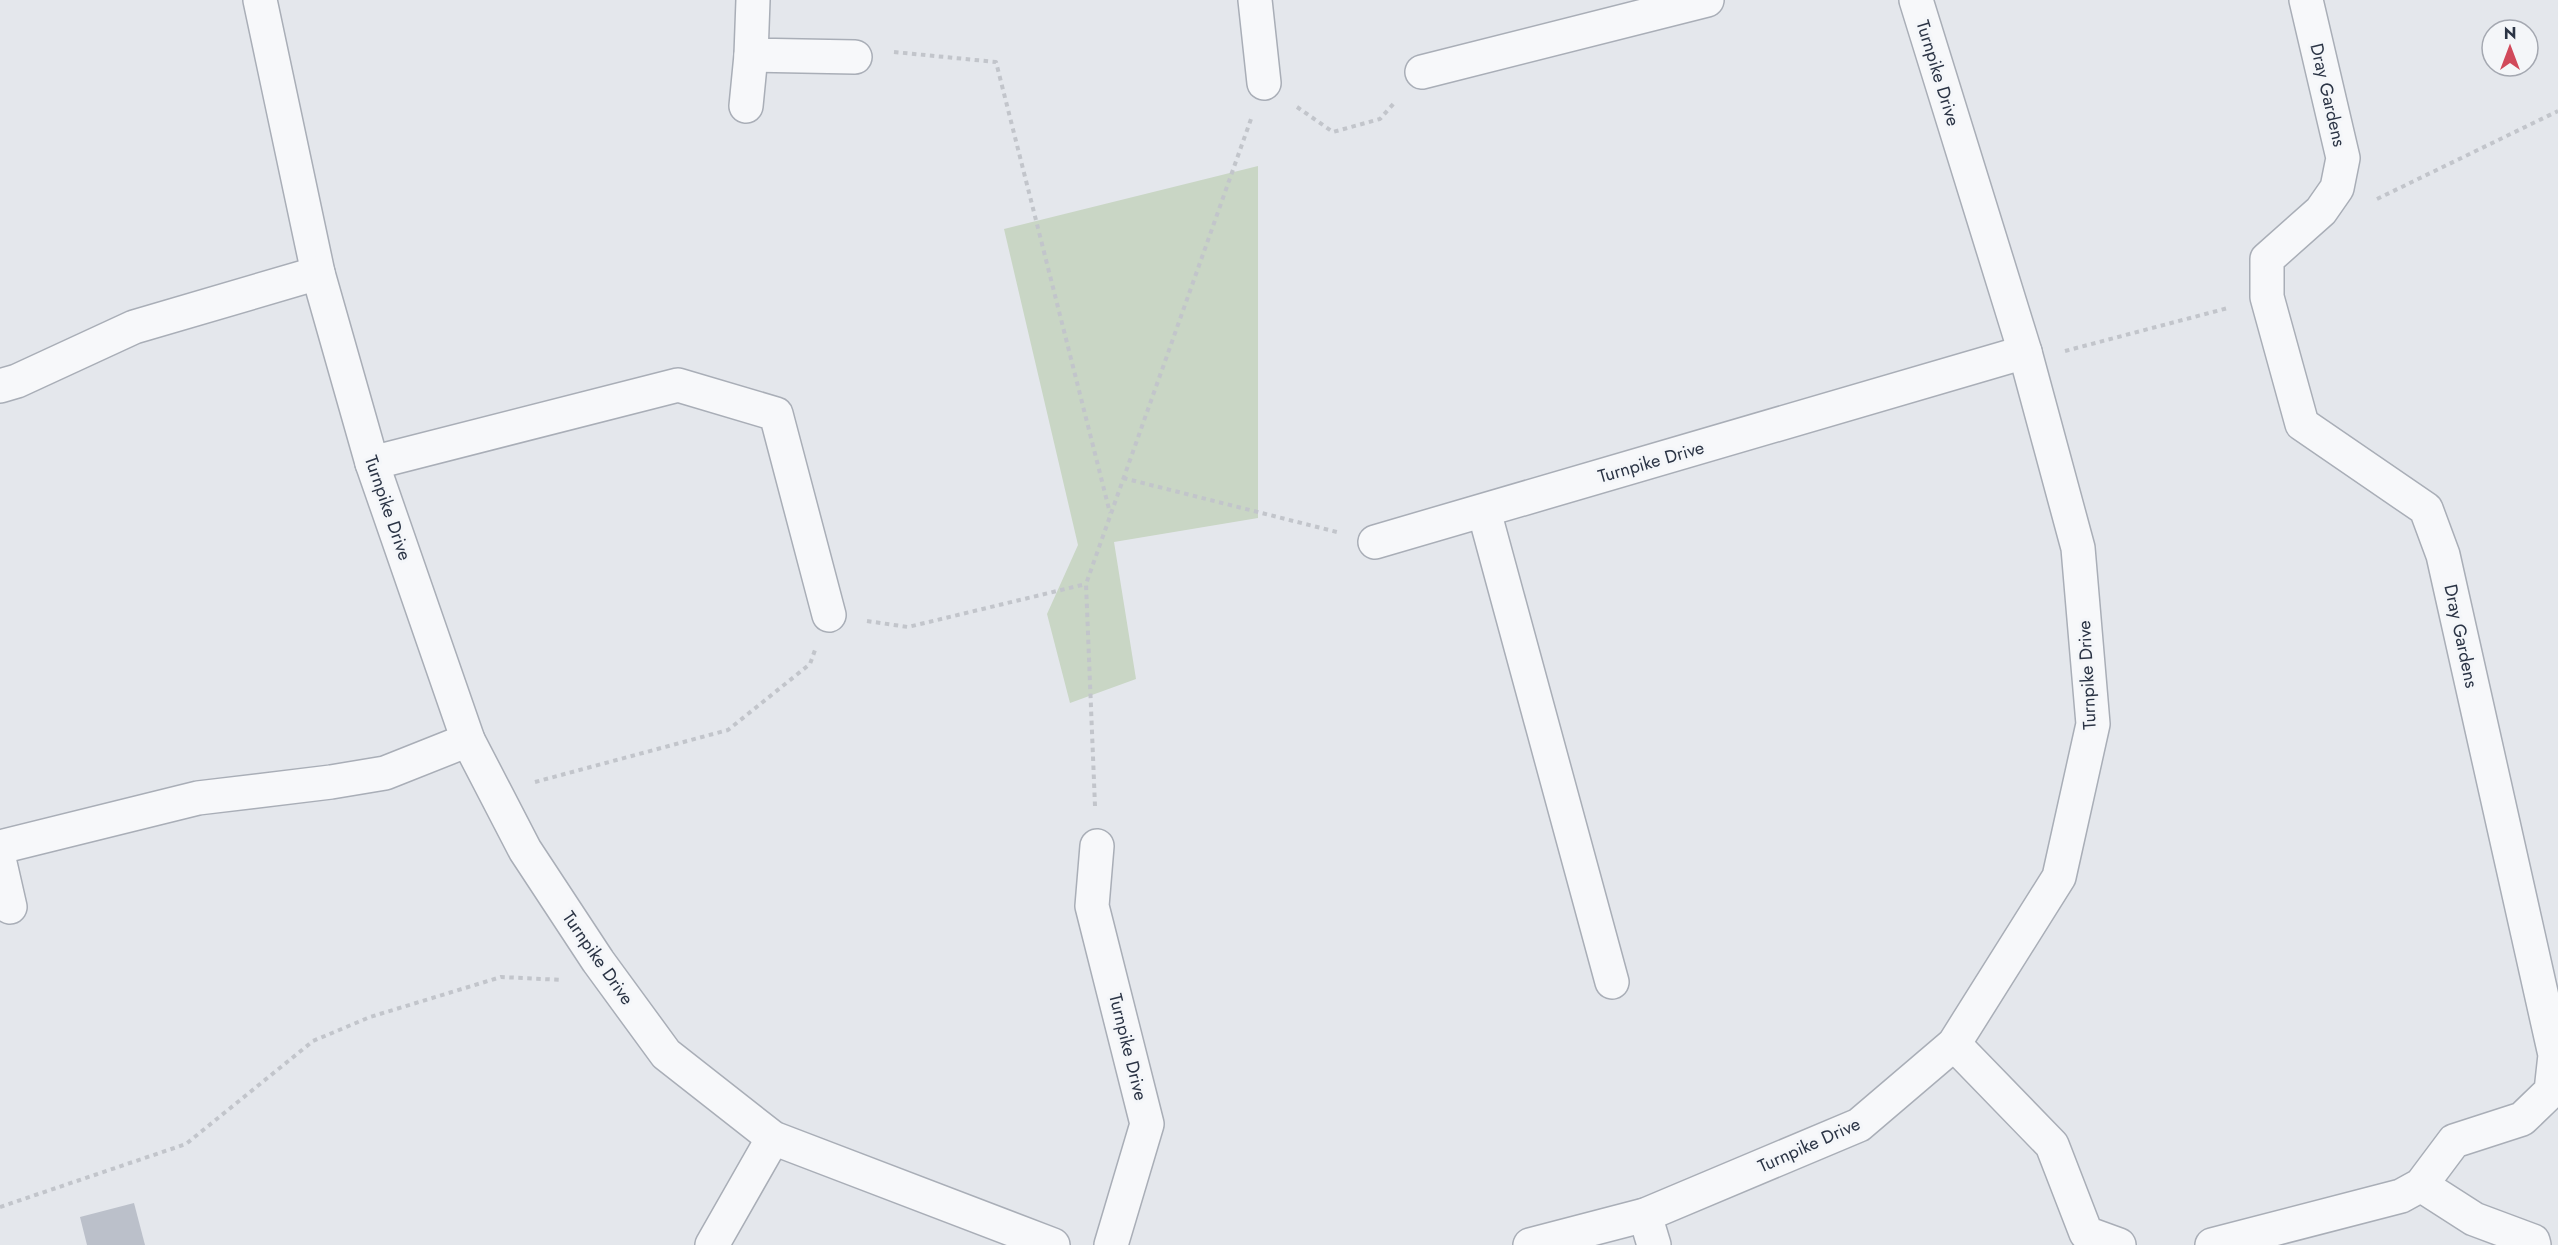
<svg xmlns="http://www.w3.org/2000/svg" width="2558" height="1245" font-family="Jost,sans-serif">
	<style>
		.green { fill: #c9d6c5 }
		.building { fill: #bbc0ca }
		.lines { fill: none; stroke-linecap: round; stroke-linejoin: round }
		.minor-casing { stroke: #a9aeb7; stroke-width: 36 }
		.path { stroke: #c2c5cb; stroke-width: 4; stroke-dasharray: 4.5 4.5; stroke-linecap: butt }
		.minor { stroke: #f7f8fa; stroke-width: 33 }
		.labels { text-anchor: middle; stroke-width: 6; stroke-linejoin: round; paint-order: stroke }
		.street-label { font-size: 18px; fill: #2b3445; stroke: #f4f6f9 }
	</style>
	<rect width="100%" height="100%" fill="#e4e7ec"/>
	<!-- green -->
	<polygon class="green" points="1258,166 1258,518 1114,542 1136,679 1070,703 1047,614 1078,545 1004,229"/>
	<!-- building -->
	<polygon class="building" points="134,1203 145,1245 87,1245 80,1217"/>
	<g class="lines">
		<!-- minor casing -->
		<g class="minor-casing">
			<g id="minor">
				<polyline points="260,0 318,273 372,463 468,740 525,850 598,961 666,1054 773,1138 1053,1245"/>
				<polyline points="753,0 751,55 855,57"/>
				<polyline points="1255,0 1264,83"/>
				<polyline points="1422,72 1707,0"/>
				<polyline points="746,106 751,55"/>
				<polyline points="0,386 17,381 134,327 318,273"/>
				<polyline points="372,463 678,385 776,414 829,615"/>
				<polyline points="1484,511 1612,982"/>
				<polyline points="1375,542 2025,352"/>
				<polyline points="1097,846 1092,906 1147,1124 1111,1245"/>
				<polyline points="0,847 198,798 331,782 385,773 468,740"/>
				<polyline points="0,863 10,907"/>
				<polyline points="1954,1044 2052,1145 2086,1233 2119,1245"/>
				<polyline points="2421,1185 2474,1219 2533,1241 2534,1245"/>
				<polyline points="1645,1215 1654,1245"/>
				<polyline points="712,1245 773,1138"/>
				<polyline points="1530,1245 1645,1215 1859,1125 1954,1044 2059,877 2093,724 2078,548 2025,352 1916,0"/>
				<polyline points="2212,1245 2401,1196 2421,1185 2454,1141 2522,1119 2551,1091 2555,1055 2443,555 2426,509 2302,424 2267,297 2267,259 2321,211 2337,188 2343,158 2306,0"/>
			</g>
		</g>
		<!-- path -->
		<g class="path">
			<polyline points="894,52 996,62 1110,513"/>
			<polyline points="1297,107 1333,132 1380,119 1395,102"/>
			<polyline points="2377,199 2558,111"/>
			<polyline points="2065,351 2228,308"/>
			<polyline points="1123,478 1337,532"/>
			<polyline points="867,621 908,627 1086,584"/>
			<polyline points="535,782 728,730 810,664 815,650"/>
			<polyline points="1095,806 1086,584 1251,119"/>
			<polyline points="0,1207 186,1144 313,1041 370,1017 501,977 563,980"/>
		</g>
		<!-- minor -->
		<use href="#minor" class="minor"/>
	</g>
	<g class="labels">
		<!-- street labels -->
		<g class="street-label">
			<text transform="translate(1938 73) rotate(73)" y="6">Turnpike Drive</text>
			<text transform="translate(2328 95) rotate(77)" y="6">Dray Gardens</text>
			<text transform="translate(1651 462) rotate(-16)" y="6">Turnpike Drive</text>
			<text transform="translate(388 508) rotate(71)" y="6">Turnpike Drive</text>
			<text transform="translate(2461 636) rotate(78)" y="6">Dray Gardens</text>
			<text transform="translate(2087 675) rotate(-93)" y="6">Turnpike Drive</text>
			<text transform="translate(598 958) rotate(55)" y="6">Turnpike Drive</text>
			<text transform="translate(1128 1047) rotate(76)" y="6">Turnpike Drive</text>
			<text transform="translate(1809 1145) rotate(-24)" y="6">Turnpike Drive</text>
		</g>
	</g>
	<!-- north arrow -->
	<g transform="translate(2510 48)"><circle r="28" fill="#f4f6f9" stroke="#a4a8b1" stroke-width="1.5"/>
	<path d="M0-4.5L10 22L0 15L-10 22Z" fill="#d1495b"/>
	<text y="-9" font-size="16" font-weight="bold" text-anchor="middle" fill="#2b3445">N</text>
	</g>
</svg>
